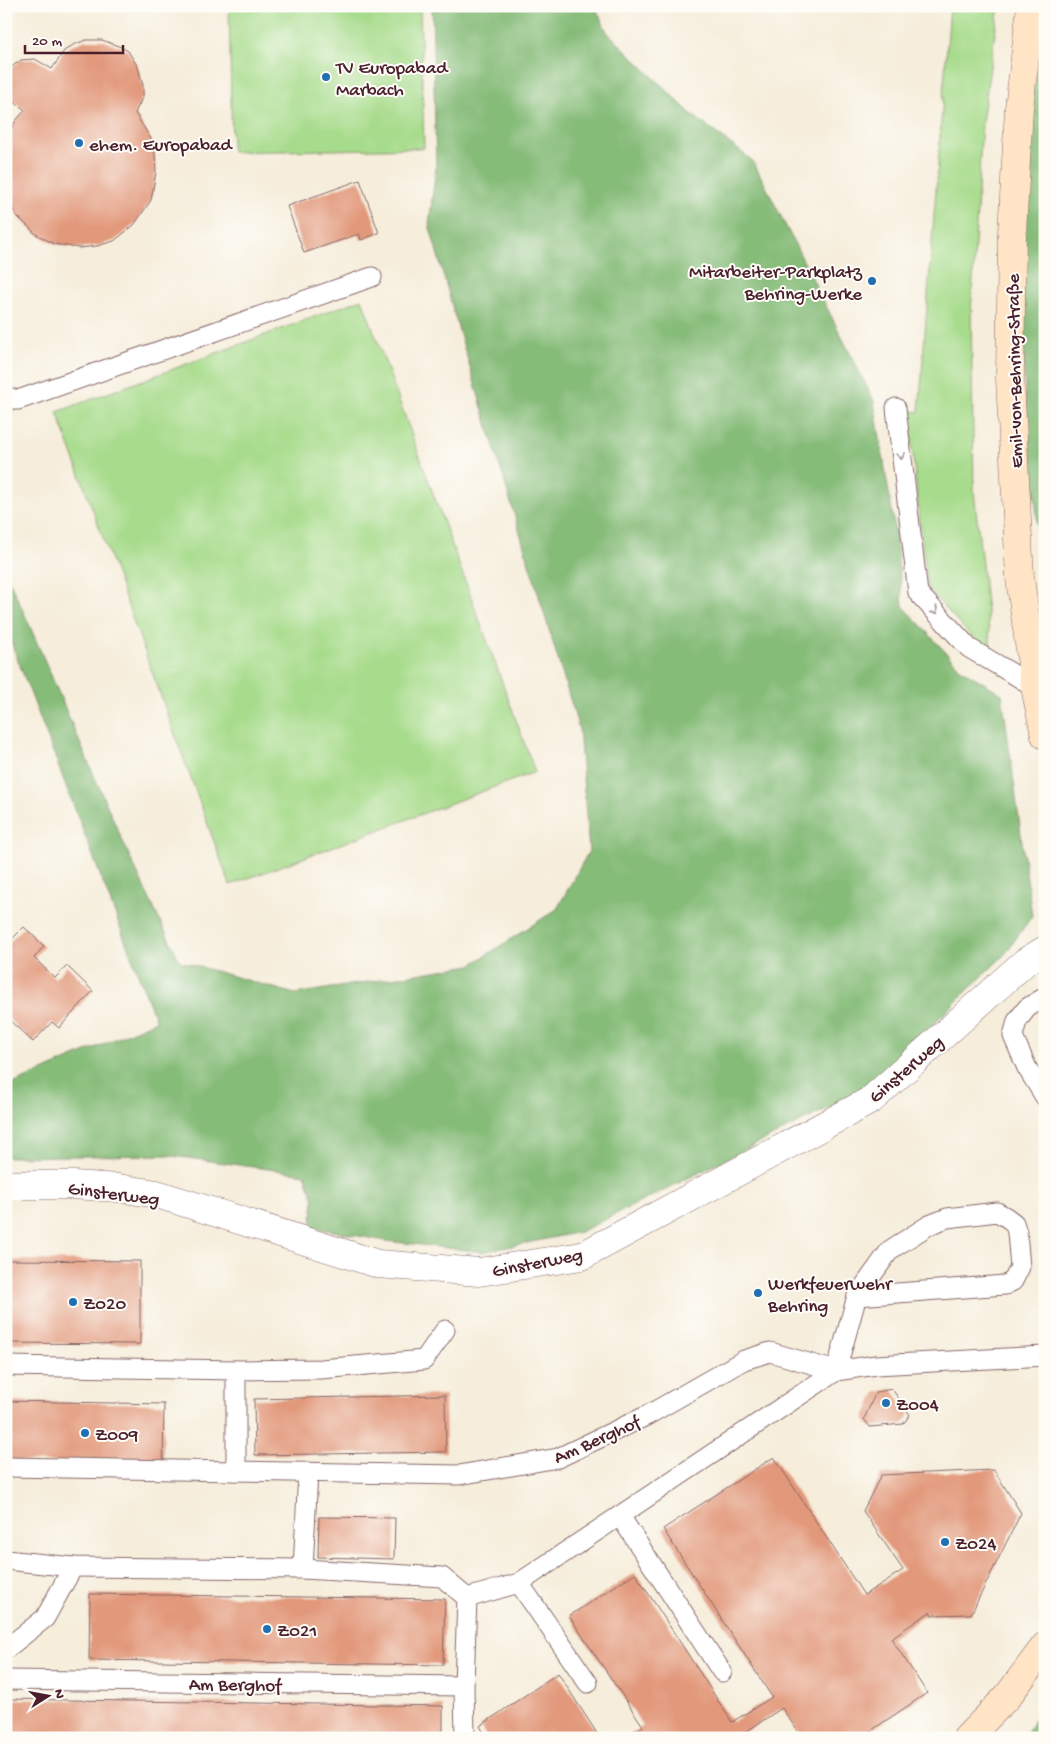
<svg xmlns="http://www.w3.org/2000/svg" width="1051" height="1744" font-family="'Gochi Hand',sans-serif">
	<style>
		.green { fill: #a7dc8c; stroke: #787e5c }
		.forest { fill: #85bc78; stroke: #686e52 }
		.building { fill: #e2987a }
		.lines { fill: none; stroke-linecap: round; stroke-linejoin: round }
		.service-casing { stroke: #866768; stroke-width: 21 }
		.minor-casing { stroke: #866768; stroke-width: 29 }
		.secondary-casing { stroke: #866768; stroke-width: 29 }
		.service { stroke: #fff; stroke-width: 19 }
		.minor { stroke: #fff; stroke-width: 28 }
		.secondary { stroke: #ffe4c6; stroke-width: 28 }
		.oneway { stroke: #ae9aa0 }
		.poi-dot { fill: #1f6fb2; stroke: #fdfcf7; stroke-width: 2 }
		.labels { text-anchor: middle; stroke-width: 4; stroke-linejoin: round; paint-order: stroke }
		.poi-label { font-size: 19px; fill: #4a1f2b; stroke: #fdfcf7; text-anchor: start }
		.street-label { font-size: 19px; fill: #4a1f2b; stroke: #fdfcf7 }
	</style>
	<rect width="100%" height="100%" fill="#fdfcf7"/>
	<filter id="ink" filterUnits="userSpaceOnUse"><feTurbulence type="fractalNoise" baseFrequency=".02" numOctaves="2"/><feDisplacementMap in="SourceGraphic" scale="10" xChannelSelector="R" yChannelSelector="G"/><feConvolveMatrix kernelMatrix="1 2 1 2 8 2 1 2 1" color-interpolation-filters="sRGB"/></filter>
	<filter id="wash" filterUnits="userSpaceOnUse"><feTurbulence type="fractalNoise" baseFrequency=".0096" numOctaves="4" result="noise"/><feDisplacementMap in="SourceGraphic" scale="20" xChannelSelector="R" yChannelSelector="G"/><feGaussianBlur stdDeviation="1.12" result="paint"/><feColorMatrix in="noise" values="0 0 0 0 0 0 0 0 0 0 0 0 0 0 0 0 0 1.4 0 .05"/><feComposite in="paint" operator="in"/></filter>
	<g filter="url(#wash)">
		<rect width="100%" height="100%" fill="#f6edda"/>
		<!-- green -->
		<g class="green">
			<polygon points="229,6 420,6 424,148 232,152"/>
			<polygon points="950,6 999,6 982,122 971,313 974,491 991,649 970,635 927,588 908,410 919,412"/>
			<polygon points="362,299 535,772 230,885 57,412"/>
		</g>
		<!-- forest -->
		<g class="forest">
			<path d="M 432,6 L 595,6 L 607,32 L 691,114 L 753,161 L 874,401 L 895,530 L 903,606 L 961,669 L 1002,694 L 1032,916 L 1005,954 L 867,1089 L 580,1232 L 483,1252 L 386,1241 L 311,1227 L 314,1200 L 305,1174 L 166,1155 L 6,1157 L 6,1087 L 156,1021 L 6,629 L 6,573 C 65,702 115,835 180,961 L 295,994 L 471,965 L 557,909 L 589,851 L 579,729 L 460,334 L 429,224 L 436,167 Z"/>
			<polygon points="1045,10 1045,599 1025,395 1020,231 1030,116"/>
			<polygon points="1045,1698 1045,1738 1025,1738"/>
		</g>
		<g id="blocks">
			<!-- building -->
			<g class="building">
				<polygon points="86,40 102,40 121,47 128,51 138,67 143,86 143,96 135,113 151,139 155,154 156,172 151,200 134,225 114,241 97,246 79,248 54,244 36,234 17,216 6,198 6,138 15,122 25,110 9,98 6,83 10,68 21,60 35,59 52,69 64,51 73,45"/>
				<polygon points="360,180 379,233 361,240 359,234 304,253 287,206"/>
				<polygon points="24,927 44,946 34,958 55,978 67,966 93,991 59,1028 52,1022 33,1042 6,1017 6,945"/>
				<polygon points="6,1260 140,1261 140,1344 6,1343"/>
				<polygon points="892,1389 910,1415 903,1424 870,1427 864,1419 876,1392"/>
				<polygon points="445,1395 446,1452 255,1455 254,1399"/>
				<polygon points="6,1401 164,1404 163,1464 6,1461"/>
				<polygon points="774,1457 864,1595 903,1570 863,1511 881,1475 994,1470 1021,1513 971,1614 932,1615 930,1612 891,1638 927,1693 860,1738 802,1738 782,1708 741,1735 743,1738 624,1738 643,1726 569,1616 635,1573 732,1722 772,1697 663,1529"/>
				<polygon points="319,1517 395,1518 394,1559 318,1557"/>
				<polygon points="90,1594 445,1599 443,1665 89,1660"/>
				<polygon points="558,1673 600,1738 487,1738 480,1726"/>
				<polygon points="6,1699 443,1706 443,1738 6,1738"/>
			</g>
		</g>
	</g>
	<g filter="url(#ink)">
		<use href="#blocks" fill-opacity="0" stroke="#866768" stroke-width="1"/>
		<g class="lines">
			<!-- service casing -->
			<g class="service-casing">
				<g id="service">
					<polyline points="6,397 18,400 372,277"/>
					<polyline points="896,408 918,593 969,648 1035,687"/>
					<polyline points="1045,997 1027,1008 1017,1021 1013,1036 1027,1068 1045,1097"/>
					<polyline points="6,1366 236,1370 236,1471"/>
					<polyline points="236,1370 321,1369 424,1360 445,1330"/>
					<polyline points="6,1467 459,1475 558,1458 648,1415 744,1360 770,1352 836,1371 857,1296 890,1250 929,1225 947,1218 997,1212 1006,1217 1014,1223 1017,1232 1020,1267 1013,1281 1005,1285 857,1296"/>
					<polyline points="620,1516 722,1672"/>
					<polyline points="6,1560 73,1567 303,1569 442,1577 467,1598"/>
					<polyline points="303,1569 308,1472"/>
					<polyline points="519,1583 588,1683"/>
					<polyline points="467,1598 519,1583 836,1371 876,1365 1045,1356"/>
					<polyline points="6,1649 45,1618 73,1567"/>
					<polyline points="6,1680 464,1686"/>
					<polyline points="465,1738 464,1686 467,1598"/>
				</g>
			</g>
			<!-- minor casing -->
			<g class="minor-casing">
				<polyline id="minor" points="6,1185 74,1185 118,1188 157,1194 378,1264 479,1272 582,1256 871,1100 1025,962 1045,950"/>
			</g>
			<!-- secondary casing -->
			<g class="secondary-casing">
				<g id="secondary">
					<polyline points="1031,6 1019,108 1012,233 1010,379 1020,578 1035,687 1045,735"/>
					<polyline points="967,1738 1007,1697 1045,1646"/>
				</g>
			</g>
			<!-- service -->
			<use href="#service" class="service"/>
			<!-- minor -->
			<use href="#minor" class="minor"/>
			<!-- secondary -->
			<use href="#secondary" class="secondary"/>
		</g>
		<!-- one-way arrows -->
		<defs><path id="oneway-chevron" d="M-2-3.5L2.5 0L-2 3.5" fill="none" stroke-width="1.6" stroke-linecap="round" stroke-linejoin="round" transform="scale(1.25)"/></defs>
		<g class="oneway">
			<use href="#oneway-chevron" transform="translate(901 456) rotate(83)"/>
			<use href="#oneway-chevron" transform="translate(935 611) rotate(47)"/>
		</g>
	</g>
	<!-- markers -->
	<g class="poi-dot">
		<circle cx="326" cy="77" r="5"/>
		<circle cx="79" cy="143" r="5"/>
		<circle cx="872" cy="281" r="5"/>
		<circle cx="758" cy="1293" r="5"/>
		<circle cx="73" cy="1302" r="5"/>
		<circle cx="886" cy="1403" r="5"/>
		<circle cx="85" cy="1433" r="5"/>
		<circle cx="945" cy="1542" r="5"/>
		<circle cx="267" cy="1629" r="5"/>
	</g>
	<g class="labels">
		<!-- poi labels -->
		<g class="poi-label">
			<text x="336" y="73">TV Europabad<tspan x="336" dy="22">Marbach</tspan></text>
			<text x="89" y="150">ehem. Europabad</text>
			<text x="862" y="277" text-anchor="end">Mitarbeiter-Parkplatz<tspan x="862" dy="22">Behring-Werke</tspan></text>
			<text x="768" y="1289">Werkfeuerwehr<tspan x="768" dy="22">Behring</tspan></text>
			<text x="83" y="1309">Z020</text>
			<text x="896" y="1410">Z004</text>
			<text x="95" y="1440">Z009</text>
			<text x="955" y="1549">Z024</text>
			<text x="277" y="1636">Z021</text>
		</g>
		<!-- street labels -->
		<g class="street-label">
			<text transform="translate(1013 371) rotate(-91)" y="7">Emil-von-Behring-Straße</text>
			<text transform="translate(905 1068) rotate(-41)" y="7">Ginsterweg</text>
			<text transform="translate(114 1192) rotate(7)" y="7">Ginsterweg</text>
			<text transform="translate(537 1261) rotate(-11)" y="7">Ginsterweg</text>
			<text transform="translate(596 1438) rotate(-24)" y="7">Am Berghof</text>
			<text transform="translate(235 1683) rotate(1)" y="7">Am Berghof</text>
		</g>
	</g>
	<!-- margin -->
	<rect width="1051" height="1744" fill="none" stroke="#fdfcf7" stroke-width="25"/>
	<!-- north arrow -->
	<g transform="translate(48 1696) rotate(79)" stroke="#fdfcf7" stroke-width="4" paint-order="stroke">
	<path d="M0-4L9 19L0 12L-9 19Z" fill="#4a1f2b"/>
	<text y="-8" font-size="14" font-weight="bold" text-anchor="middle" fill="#4a1f2b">N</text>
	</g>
	<!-- scale -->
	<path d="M25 45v8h98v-8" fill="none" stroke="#4a1f2b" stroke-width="2.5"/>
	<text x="32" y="45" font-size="15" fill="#4a1f2b" stroke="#fdfcf7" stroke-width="4" paint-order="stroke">20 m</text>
</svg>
